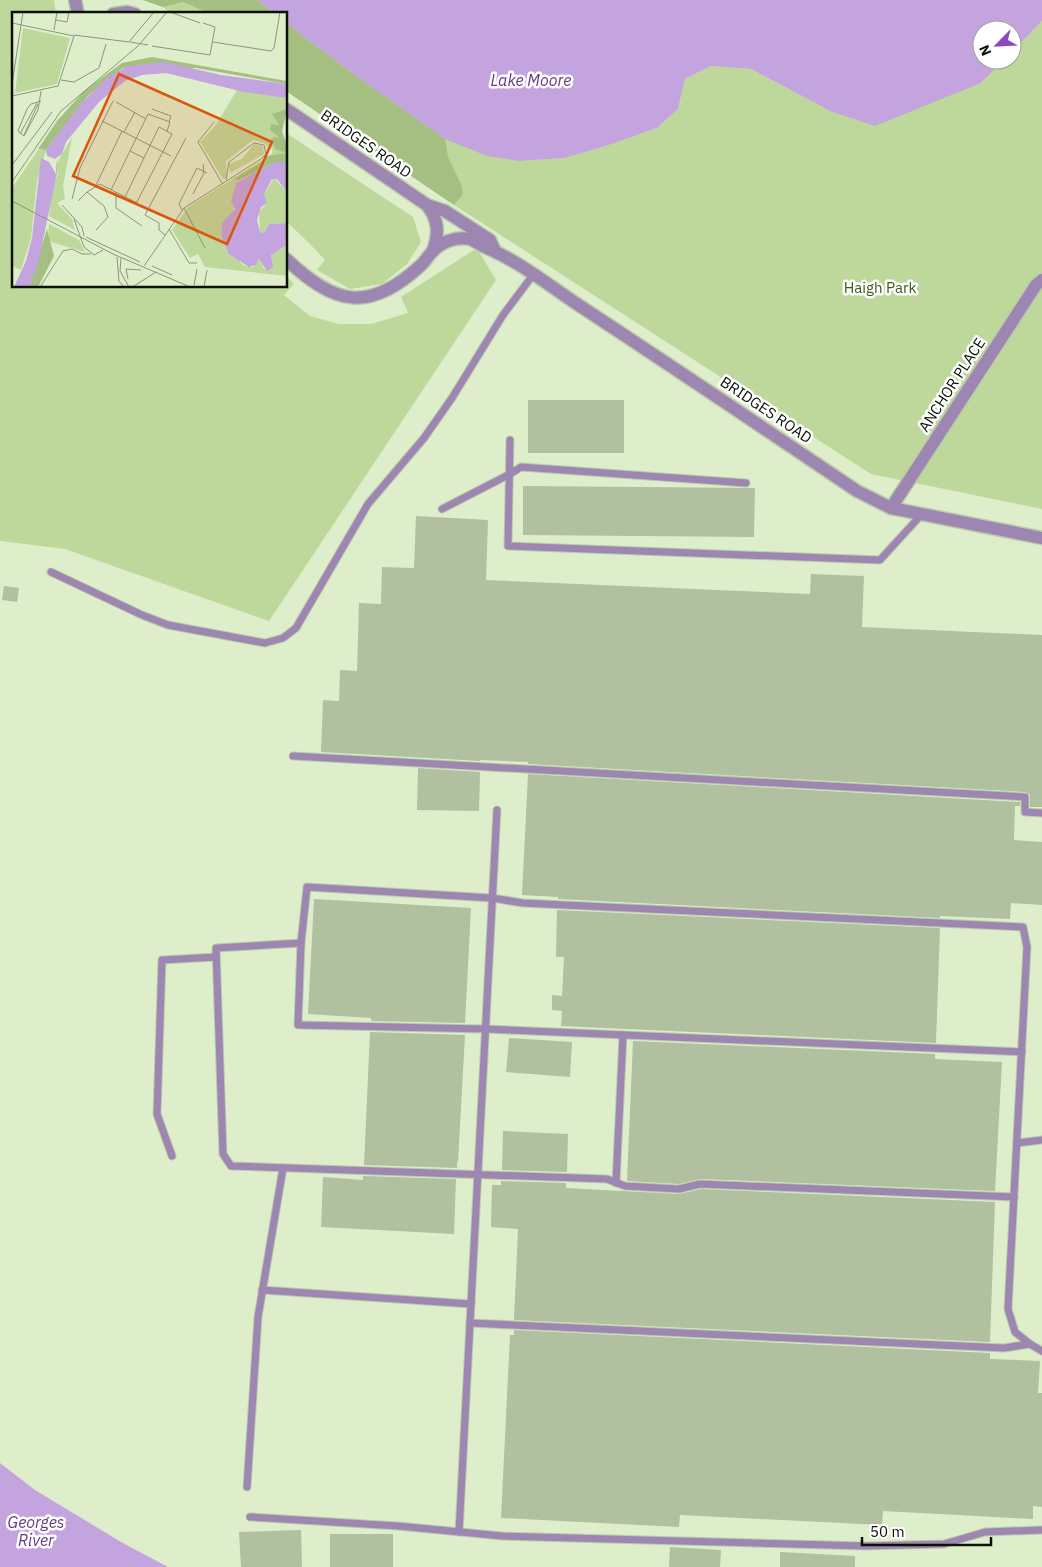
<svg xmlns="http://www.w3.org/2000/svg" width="1042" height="1567" font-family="'IBM Plex Sans',sans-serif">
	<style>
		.green { fill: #bdd89a }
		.forest { fill: #a4bf81 }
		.water { fill: #c4a4df }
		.building { fill: #b1c09e }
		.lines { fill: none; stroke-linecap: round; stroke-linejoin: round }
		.lane-casing { stroke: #bccbab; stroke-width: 9 }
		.street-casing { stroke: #bccbab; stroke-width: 15 }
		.lane { stroke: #9d86b1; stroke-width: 7 }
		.street { stroke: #9d86b1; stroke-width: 12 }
		.labels { text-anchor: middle; stroke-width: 5; stroke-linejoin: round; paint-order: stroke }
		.street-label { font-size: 15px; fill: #0c1106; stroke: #fff }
		.park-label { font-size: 15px; fill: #415817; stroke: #fff }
		.water-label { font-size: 16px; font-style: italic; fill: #623a80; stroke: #fff }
		.inset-road { fill: none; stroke: #8a967c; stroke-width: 1 }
		.view { fill: #dd550c; fill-opacity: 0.15; stroke: #dd550c; stroke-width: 2.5 }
		.inset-edge { fill: none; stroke: #0c1106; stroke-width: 2.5 }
	</style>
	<rect width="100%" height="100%" fill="#deeecb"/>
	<!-- green -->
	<g class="green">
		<polygon points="0,0 54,0 56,14 14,14 14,286 286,286 286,276 294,284 284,295 310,316 339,324 371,324 408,313 401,297 477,248 496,280 269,621 65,549 0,541"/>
		<polygon points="143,0 257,0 275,14 172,14 163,7"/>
		<polygon points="1042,21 1042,509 871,474 454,205 286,91 286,23 355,75 519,161 565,158 609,145 657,128 678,109 685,79 711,66 751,69 830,111 981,83 1004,60 1012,60 1012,52"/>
		<polygon points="286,133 413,217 421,242 407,264 382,284 350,289 317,270 325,260 310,244 286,221"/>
	</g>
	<!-- forest -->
	<g class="forest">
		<polygon points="143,0 257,0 275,14 211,14 183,2 163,7"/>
		<polygon points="286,23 355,75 445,139 448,157 461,184 463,194 454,205 286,91"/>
	</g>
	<!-- water -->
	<g class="water">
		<polygon points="257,0 1042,0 1042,21 1012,52 1012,30 982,30 982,60 1004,60 981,83 875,126 830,111 751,69 711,66 685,79 678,109 657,128 609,145 565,158 519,161 487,156 445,139 355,75 286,23 286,14 275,14"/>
		<polygon points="0,1463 35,1490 121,1542 168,1567 0,1567"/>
	</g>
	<!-- building -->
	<g class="building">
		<rect x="528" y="400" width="96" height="53"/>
		<polygon points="523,486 755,488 754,537 523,535"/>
		<polygon points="416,516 488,520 486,580 810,594 811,574 864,576 862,627 1042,635 1042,807 1030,807 1030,795 1025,792 528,764 528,762 480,760 480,761 321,752 323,700 339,701 340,670 357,671 359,603 381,604 382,567 414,568"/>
		<polygon points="4,586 19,588 17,602 2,600"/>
		<polygon points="418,768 480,772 479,811 417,810"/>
		<polygon points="528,774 1020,802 1020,806 1015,806 1014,840 1042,842 1042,905 1011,903 1010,919 940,916 940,918 558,899 558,897 522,895"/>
		<polygon points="314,899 471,908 465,1023 371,1021 371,1018 308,1014"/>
		<polygon points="557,910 940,928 936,1043 561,1026 562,1011 552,1010 552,995 562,996 564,957 556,957"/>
		<polygon points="370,1032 465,1035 458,1162 457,1162 457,1168 364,1165"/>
		<polygon points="509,1038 572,1042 570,1077 506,1072"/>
		<polygon points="633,1041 935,1054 935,1059 1002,1062 995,1191 700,1179 679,1184 627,1181"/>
		<polygon points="503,1131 568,1134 567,1172 502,1170"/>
		<polygon points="363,1176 456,1179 454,1234 321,1227 323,1177 363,1180"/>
		<polygon points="501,1181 566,1183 566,1188 679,1194 701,1189 995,1202 990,1342 514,1320 518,1229 491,1227 492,1185 501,1185"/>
		<polygon points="514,1330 990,1353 990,1359 1040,1361 1038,1393 1042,1393 1042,1507 1033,1506 1033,1519 883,1511 882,1525 680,1515 679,1527 501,1518 510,1335 514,1335"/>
		<polygon points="301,1530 302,1567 241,1567 239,1532"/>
		<rect x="330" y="1534" width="63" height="33"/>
		<polygon points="670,1547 721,1550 720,1567 669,1567"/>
		<polygon points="780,1552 855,1556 855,1567 780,1567"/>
	</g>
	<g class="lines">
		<!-- lane casing -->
		<g class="lane-casing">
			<g id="lane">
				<polyline points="510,440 508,546 880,560 922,514"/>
				<polyline points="442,509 510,474 521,467 746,483"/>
				<polyline points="51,572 142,615 168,625 265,643 283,638 296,628 368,504 424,438 452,398 503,315 533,275"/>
				<polyline points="293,756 1025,797 1025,812 1042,813"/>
				<polyline points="301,943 216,948 223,1154 231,1166 607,1179 625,1186 679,1189 700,1184 1014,1197"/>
				<polyline points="1022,1052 485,1029 298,1025 301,943 307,887 492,898 523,903 1023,927 1027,947 1008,1309 1015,1332 1030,1344 1042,1351"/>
				<polyline points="1017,1143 1042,1140"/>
				<polyline points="172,1156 157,1114 162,960 216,957"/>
				<polyline points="616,1183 623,1035"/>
				<polyline points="262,1290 471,1304"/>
				<polyline points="470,1323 1004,1348 1030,1344"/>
				<polyline points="247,1487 258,1317 283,1168"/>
				<polyline points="250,1517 398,1526 502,1536 866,1546 944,1544 985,1532 1042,1530"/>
				<polyline points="459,1532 497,810"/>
			</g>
		</g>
		<!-- street casing -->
		<g class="street-casing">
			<g id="street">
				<polyline points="75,0 78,14"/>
				<polyline points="113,14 127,12 135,14"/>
				<polyline points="286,109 427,205 445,211 490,240 495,251"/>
				<path d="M 427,205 C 439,221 439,233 433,251"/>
				<path d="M 286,259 C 334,304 368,314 420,266 C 425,262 428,256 432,252 C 441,242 456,236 470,239 C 476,241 481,246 487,248 C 520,262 550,286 580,306 C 673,367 765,429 857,491 L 891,508 L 1042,538"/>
				<polyline points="891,508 1036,285 1042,280"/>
			</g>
		</g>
		<!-- lane -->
		<use href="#lane" class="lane"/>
		<!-- street -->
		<use href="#street" class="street"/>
	</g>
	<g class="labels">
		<!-- street labels -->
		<g class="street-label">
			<text transform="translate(366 144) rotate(35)" y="5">BRIDGES ROAD</text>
			<text transform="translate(952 385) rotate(-57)" y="5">ANCHOR PLACE</text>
			<text transform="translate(766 410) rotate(34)" y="5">BRIDGES ROAD</text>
		</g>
		<!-- park labels -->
		<g class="park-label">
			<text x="880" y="293">Haigh Park</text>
		</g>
		<!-- water labels -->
		<g class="water-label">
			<text x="531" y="86">Lake Moore</text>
			<text x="36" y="1528">Georges<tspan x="36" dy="18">River</tspan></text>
		</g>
	</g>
	<!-- overview -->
	<g transform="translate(12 12)">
		<rect width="275" height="275" fill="#deeecb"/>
		<path d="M 11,16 L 58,26 L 45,72 L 3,81 ZM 225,78 L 275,86 L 270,120 L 275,133 L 275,151 L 269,150 L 223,194 L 221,201 L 210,211 L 209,223 L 217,237 L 231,253 L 237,255 L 242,255 L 246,245 L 252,257 L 261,252 L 259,243 L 275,233 L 275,264 L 193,255 L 186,242 L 178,246 L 160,218 L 176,195 L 260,142 L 260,137 L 252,131 L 241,128 L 214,149 L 215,166 L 211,167 L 188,130 L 204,113 ZM 60,125 L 51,174 L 53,187 L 45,191 L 60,207 L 63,218 L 37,204 L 40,177 L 46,162 L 44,153 ZM 242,132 L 251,134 L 252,142 L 218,161 L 217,152 L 230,147 ZM 26,138 L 34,138 L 25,169 L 19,226 L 9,258 L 0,254 L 0,176 ZM 262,166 L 275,180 L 275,211 L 257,212 L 252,221 L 248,220 L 247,200 L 255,191 L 252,182 ZM 37,212 L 67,228 L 73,240 L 36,229 Z" fill="#bdd89a"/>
		<path d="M 140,45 L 275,69 L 275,72 L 184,56 L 111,56 L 76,84 L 34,138 L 26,137 L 45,109 L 72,79 L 110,51 ZM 275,97 L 270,120 L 275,133 L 275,151 L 261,151 L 227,168 L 221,167 L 249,151 L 255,144 L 274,141 L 263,137 L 259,126 L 267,125 L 258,118 L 259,112 L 267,113 L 260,102 ZM 35,217 L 42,244 L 26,275 L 17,275 Z" fill="#a4bf81"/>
		<path d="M 153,50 L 209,63 L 275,72 L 275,86 L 232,80 L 154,61 L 130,63 L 113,69 L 87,90 L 54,130 L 50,142 L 44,146 L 45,161 L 26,252 L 17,275 L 2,275 L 14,249 L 20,226 L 29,146 L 37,150 L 44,162 L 44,147 L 35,144 L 34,138 L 69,92 L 95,66 L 116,54 ZM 263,150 L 275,151 L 275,180 L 265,167 L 260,167 L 252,182 L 255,191 L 249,195 L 245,208 L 248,220 L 252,221 L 257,212 L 275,211 L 275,233 L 259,243 L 261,255 L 255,259 L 246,246 L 244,253 L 237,255 L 217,242 L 209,223 L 210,211 L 223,197 L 219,189 L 224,171 Z" fill="#c4a4df"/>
		<path class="inset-road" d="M 158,0 L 188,11M 44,8 L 55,10 L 57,0M 0,11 L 62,24 L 46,74 L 0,84M 42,18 L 45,0M 62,23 L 117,30 L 142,0M 118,30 L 136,33M 201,30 L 259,39 L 262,36 L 268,0M 140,34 L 198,43 L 203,15 L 191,11M 49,68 L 62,70 L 87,56 L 94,32M 0,72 L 11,0M 104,90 L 134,107M 140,97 L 159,104 L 157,110M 90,109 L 159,144M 202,110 L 186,130 L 210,171M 112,120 L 123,100M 8,122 L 25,91M 12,123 L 26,92M 12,124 L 6,119 L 15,97 L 19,92 L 29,89M 12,124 L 26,98 L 29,79M 118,139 L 132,146M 0,153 L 40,100M 0,170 L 49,99 L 126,34 L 155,0M 84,173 L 110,119M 99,178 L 136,102 L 158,110 L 155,119M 75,180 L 88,172 L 123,190 L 125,190 L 160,122 L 147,115 L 113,185M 104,180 L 104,196 L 130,214M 181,182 L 192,161 L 191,152M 60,187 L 68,156 L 101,89M 0,189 L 101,242 L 178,275M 66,189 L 75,180 L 92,194 L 96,205 L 84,218M 50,193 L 70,215 L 72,224M 172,196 L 193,236M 170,198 L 167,192 L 185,156 L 195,161M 62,207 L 72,235 L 82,243 L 91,238M 157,217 L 177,251 L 185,251M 153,223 L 147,218 L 147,211 L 133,203 L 174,126M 74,225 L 128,250M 105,245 L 107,269 L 112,275M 109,246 L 108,259 L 117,275M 132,254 L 172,196 L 249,147 L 254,142 L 252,133 L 242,131 L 217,150 L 214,168M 140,254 L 160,263M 116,267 L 114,257 L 129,258M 182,273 L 185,257M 122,274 L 144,260M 28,275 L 51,239 L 60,237 L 70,242 L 79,242M 192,275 L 195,258"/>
		<path class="view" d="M 107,62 L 260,130 L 215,232 L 61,164 Z"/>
		<rect width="275" height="275" class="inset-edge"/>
	</g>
	<!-- north arrow -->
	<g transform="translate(997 45) rotate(246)"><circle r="24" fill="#ffffff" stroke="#9ea09b"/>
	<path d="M0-4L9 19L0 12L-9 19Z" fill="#8c48bc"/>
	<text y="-8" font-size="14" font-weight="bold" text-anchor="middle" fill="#0c1106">N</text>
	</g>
	<!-- scale -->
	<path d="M862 1537v8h129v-8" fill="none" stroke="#0c1106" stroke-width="2.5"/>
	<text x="870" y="1537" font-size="15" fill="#0c1106" stroke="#ffffff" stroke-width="4" paint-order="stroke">50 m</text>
</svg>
